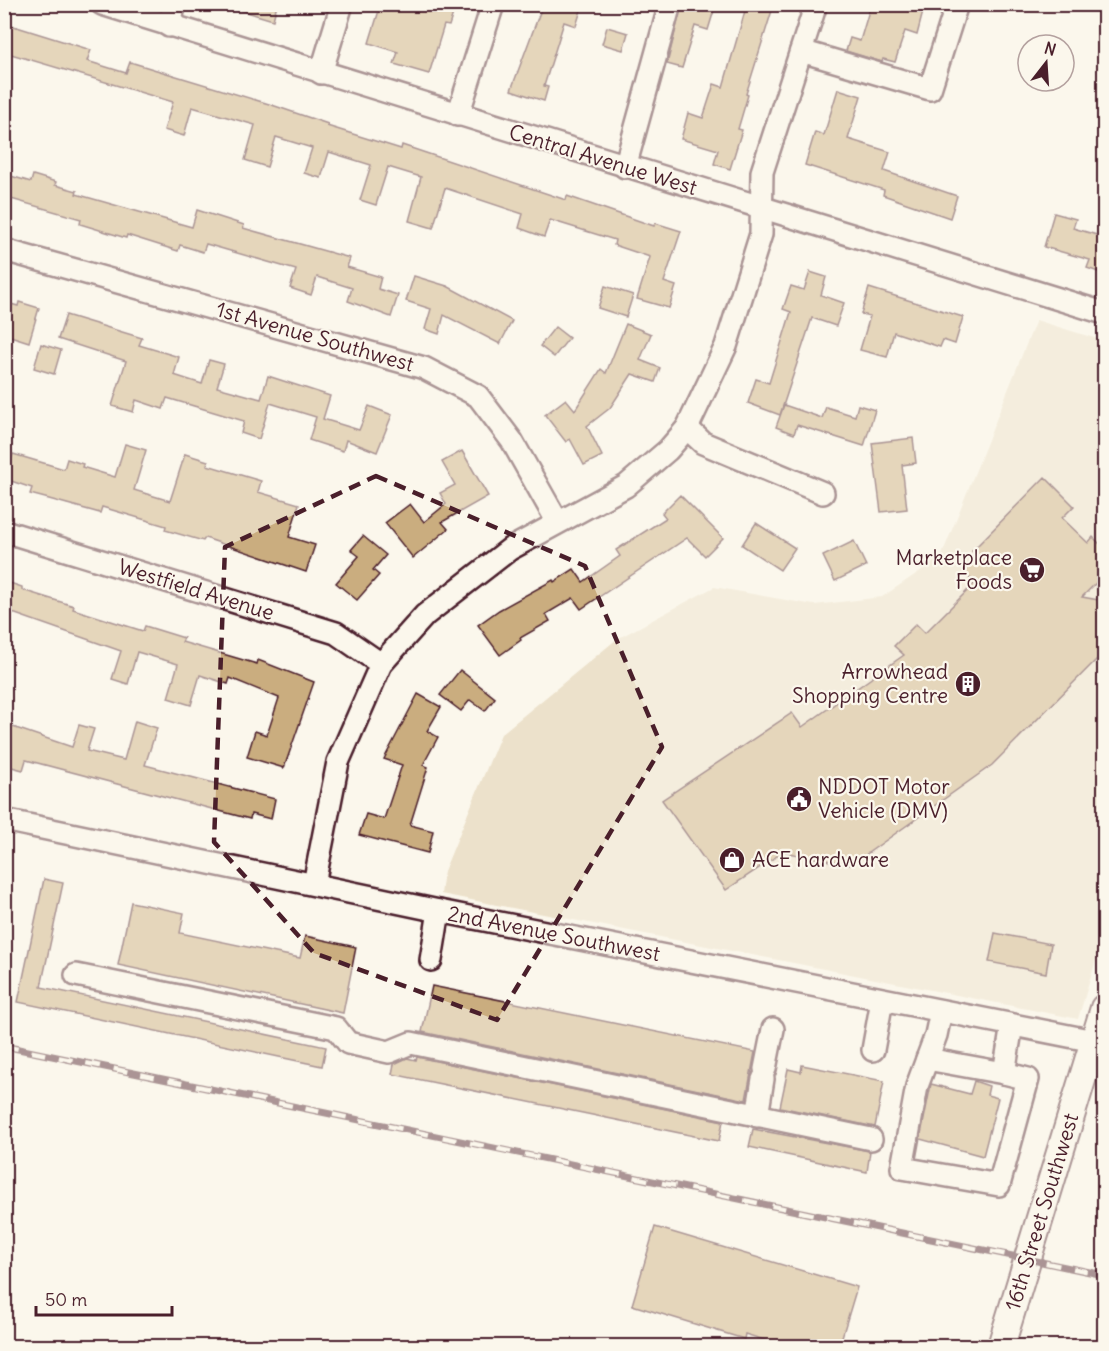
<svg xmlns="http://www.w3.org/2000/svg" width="1109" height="1351" font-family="Delius,sans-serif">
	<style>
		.built { fill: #ece1cb }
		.building { fill: #caad7f; stroke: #4a1f2b; stroke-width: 1.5 }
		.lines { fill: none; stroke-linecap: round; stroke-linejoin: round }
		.minor-casing { stroke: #4a1f2b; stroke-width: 26 }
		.major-casing { stroke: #4a1f2b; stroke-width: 30 }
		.minor { stroke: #fbf7ec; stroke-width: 21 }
		.major { stroke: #fbf7ec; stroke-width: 26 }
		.rail-casing { stroke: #4a1f2b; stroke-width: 7 }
		.rail { stroke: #fbf7ec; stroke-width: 4.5; stroke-dasharray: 14; stroke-linecap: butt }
		.marked { fill: none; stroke: #4a1f2b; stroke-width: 4.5; stroke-dasharray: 12 8; stroke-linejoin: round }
		.labels { text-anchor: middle; stroke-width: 4.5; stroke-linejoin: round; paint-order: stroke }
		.street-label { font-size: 21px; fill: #4a1f2b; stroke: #fbf7ec }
		.poi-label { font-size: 21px; fill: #4a1f2b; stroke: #fbf7ec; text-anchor: end }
	</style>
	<rect width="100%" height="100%" fill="#fbf7ec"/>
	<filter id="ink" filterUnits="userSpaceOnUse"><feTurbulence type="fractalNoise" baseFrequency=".0167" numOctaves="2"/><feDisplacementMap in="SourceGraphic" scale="12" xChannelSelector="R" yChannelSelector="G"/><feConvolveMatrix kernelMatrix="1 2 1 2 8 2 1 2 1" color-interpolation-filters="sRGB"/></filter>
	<g filter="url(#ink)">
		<!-- built -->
		<polygon class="built" points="1036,320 1104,341 1104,934 1078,1019 441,894 444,871 501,734 617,639 714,587 814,605 882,597 941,557"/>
		<!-- building -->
		<g class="building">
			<polygon points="233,4 277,4 273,20 233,8"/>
			<polygon points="381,4 456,4 449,26 444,25 429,74 394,64 398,52 369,43"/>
			<polygon points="543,4 583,4 576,26 564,22 544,86 548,87 544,101 511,90"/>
			<polygon points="682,4 716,4 708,30 695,26 682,68 667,64"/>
			<polygon points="747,4 774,4 746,94 748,95 738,129 742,130 730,169 714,164 718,150 681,139 688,113 703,118 714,84 723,87"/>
			<polygon points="871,4 925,4 917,35 905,31 895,62 883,59 882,62 846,51 850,38 860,41"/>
			<polygon points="4,23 91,50 87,61 126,73 130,62 269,104 328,124 327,126 401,149 402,145 566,200 567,196 654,226 655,223 681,231 664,282 676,286 669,308 637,299 650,257 614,245 615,240 550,220 544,237 519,228 523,214 445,188 433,228 409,221 421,177 388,167 376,205 360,200 371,165 329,152 321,178 304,173 312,148 276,137 267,167 245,160 255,125 192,107 184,136 164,130 173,102 4,52"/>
			<polygon points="607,27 628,33 623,50 602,44"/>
			<polygon points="838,89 861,96 848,139 890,152 884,171 957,196 950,218 883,195 884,190 805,165 815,132 824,135"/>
			<polygon points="4,174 31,182 33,175 56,182 55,185 77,191 76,194 192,227 197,210 244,225 243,228 350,258 347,267 381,277 378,289 398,295 391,317 348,301 352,288 317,277 311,295 290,288 296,270 206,244 203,252 180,245 178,251 127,235 126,238 80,224 81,219 4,197"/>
			<polygon points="1054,213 1076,219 1073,228 1097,235 1101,224 1104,224 1104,274 1087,268 1090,260 1044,247"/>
			<polygon points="810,272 826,277 821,295 844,303 836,326 812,318 780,415 748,403 756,379 769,383 791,312 783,309 791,286 804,290"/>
			<polygon points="414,276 447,286 512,321 500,344 444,315 439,334 425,329 431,309 406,301"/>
			<polygon points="605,286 633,295 626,317 598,308"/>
			<polygon points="869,288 963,317 955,344 943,340 940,347 894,332 887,357 860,350 870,316 861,314"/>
			<polygon points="4,302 18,306 19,302 39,308 29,342 4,334"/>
			<polygon points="66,315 142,338 139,345 179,357 174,375 202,384 209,360 224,364 217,387 261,399 268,376 330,396 323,419 359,430 369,406 392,415 377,452 346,440 343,451 309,440 316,417 270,403 259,439 241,433 244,421 167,398 163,409 136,400 133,412 112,406 126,361 58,339"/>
			<polygon points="626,324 651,334 640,360 660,368 655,382 632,374 610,408 587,426 602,456 584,465 570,439 566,442 545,415 566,399 575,410 601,369 606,373"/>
			<polygon points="555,327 569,338 554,357 540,346"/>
			<polygon points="41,344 61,350 54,374 34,368"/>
			<polygon points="784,405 822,418 826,407 855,416 858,405 875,410 864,446 797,425 794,434 776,427"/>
			<polygon points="913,438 916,463 902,465 907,509 881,512 872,443"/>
			<polygon points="125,444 146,450 134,490 170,501 185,454 208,461 207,465 261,481 258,492 299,504 289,537 315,545 306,572 205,538 203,541 165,530 166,526 102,507 100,513 49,499 30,494 32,488 5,479 13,454 64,469 67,459 83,464 82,467 115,477"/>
			<polygon points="462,451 488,496 442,522 448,529 413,558 385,523 410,504 424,522 446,504 440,493 455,485 442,462"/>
			<polygon points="1045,477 1074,506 1062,518 1088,543 1093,537 1104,548 1104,575 1082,597 1104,601 1104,652 992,765 851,865 783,852 726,890 662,800 792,713 802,727 904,655 894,646 916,624 925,633 975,583 963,572 978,557 972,551"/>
			<polygon points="680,495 723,538 705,556 687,538 581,609 573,598 546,614 550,621 520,638 521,640 500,655 478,625 499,610 553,580 554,582 574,569 583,582 620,556 616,550 666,518 662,513"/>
			<polygon points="756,523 795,548 780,570 742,545"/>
			<polygon points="363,536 386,555 373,570 379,575 357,600 336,583 359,556 351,550"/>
			<polygon points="854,541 866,566 835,581 823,556"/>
			<polygon points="4,581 22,587 22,590 74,606 73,609 143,631 145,626 184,638 182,642 257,664 258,660 314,682 284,768 247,757 255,731 267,735 279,698 230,678 228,684 200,675 191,705 168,698 178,664 137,652 128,684 112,679 121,651 4,610"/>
			<polygon points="460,670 495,698 485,711 470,700 461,711 440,695"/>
			<polygon points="418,694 441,707 427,731 438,737 423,765 428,767 410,825 433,831 428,853 359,835 366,814 384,819 402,765 384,759"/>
			<polygon points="135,721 157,728 145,765 275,799 271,819 251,814 250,819 26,760 23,770 4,765 4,724 72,747 79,725 94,729 87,751 124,760"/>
			<polygon points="44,879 63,883 41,987 326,1047 322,1066 18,1002"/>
			<polygon points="131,902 184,913 180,933 300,958 305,936 356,947 343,1013 118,965"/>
			<polygon points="995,933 1051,944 1046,973 989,962"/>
			<polygon points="432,986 755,1052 746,1100 422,1032"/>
			<polygon points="417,1057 723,1121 719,1141 392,1074 394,1064 407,1058 416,1060"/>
			<polygon points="802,1065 884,1081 875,1127 780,1107 788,1069 801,1072"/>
			<polygon points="974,1081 989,1086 987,1095 998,1098 983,1156 920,1139 931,1084 970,1094"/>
			<polygon points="753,1129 870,1151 867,1172 749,1147"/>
			<polygon points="655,1227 857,1287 839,1347 787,1347 745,1334 744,1339 632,1305"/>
		</g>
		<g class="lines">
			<!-- minor casing -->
			<g class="minor-casing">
				<g id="minor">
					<polyline points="102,4 1104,313"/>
					<polyline points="169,26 175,4"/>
					<polyline points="801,51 930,89 957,4"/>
					<polyline points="321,73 342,4"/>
					<polyline points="458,115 493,4"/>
					<polyline points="625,167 670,4"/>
					<polyline points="4,250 424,368 478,396 512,441 557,521"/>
					<polyline points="687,428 703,443 823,493"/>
					<polyline points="4,531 336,633 381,664"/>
					<polyline points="4,820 439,911 1104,1043"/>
					<polyline points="314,884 338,762 381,664 425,615 510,549 626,486 668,450 687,428 726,346 761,234 762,172 816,4"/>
					<polyline points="431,960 439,911"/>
					<polyline points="76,975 336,1028 348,1043 389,1052 411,1043 871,1139"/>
					<polyline points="941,1011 936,1035 917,1086 902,1168 999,1185 1028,1079 1004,1073 1012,1025"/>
					<polyline points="873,1050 882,1000"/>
					<polyline points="927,1059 1004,1073"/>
					<polyline points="765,1069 773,1029"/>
					<polyline points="757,1116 763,1079"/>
				</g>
			</g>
			<!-- major casing -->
			<g class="major-casing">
				<polyline id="major" points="1001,1346 1104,1008"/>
			</g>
			<!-- minor -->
			<use href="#minor" class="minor"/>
			<!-- major -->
			<use href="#major" class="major"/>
			<!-- rail casing -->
			<g class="rail-casing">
				<polyline id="rail" points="4,1046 1104,1275"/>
			</g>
			<!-- rail -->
			<use href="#rail" class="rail"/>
		</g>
	</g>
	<!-- marked area -->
	<path d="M0 0H1109V1351H0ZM 376,476 L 585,566 L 662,747 L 497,1020 L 314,953 L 214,842 L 225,547 Z" fill="#fbf7ec" fill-opacity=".55" fill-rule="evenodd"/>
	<path class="marked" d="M 376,476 L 585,566 L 662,747 L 497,1020 L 314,953 L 214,842 L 225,547 Z"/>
	<!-- icons -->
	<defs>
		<g id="supermarket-disc" transform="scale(1.35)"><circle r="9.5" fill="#4a1f2b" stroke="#fbf7ec"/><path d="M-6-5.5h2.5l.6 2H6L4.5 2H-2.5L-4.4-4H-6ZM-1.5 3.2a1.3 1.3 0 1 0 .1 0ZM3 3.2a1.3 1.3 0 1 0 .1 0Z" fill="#fff"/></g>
		<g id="building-disc" transform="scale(1.35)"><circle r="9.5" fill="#4a1f2b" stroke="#fbf7ec"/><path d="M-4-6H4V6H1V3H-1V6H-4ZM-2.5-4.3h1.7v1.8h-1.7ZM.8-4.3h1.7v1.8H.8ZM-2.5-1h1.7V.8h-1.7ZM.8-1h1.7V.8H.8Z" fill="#fff"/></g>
		<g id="civic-disc" transform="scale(1.35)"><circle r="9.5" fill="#4a1f2b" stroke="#fbf7ec"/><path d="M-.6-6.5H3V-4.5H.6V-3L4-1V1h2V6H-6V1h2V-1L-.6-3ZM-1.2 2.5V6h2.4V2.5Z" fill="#fff"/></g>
		<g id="shop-disc" transform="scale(1.35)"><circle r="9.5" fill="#4a1f2b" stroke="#fbf7ec"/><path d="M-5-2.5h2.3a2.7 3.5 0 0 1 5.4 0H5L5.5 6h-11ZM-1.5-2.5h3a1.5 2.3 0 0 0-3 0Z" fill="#fff"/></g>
	</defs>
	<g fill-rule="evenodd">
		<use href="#supermarket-disc" x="1032" y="570"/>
		<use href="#building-disc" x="968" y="684"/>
		<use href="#civic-disc" x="799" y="799"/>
		<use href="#shop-disc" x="732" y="860"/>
	</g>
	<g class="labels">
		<!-- street labels -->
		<g class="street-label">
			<text transform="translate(603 160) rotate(17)" y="7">Central Avenue West</text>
			<text transform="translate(315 337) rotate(16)" y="7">1st Avenue Southwest</text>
			<text transform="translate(196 590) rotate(17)" y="7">Westfield Avenue</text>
			<text transform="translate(554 934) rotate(11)" y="7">2nd Avenue Southwest</text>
			<text transform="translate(1042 1212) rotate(-73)" y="7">16th Street Southwest</text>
		</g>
		<!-- poi labels -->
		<g class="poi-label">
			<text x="1012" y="565">Marketplace<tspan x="1012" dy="24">Foods</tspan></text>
			<text x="948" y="679">Arrowhead<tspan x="948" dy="24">Shopping Centre</tspan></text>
			<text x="818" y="794" text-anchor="start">NDDOT Motor<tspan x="818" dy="24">Vehicle (DMV)</tspan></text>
			<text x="752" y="867" text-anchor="start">ACE hardware</text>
		</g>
	</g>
	<!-- margin -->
	<rect width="1109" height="1351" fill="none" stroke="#fbf7ec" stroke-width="24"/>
	<rect x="12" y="12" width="1085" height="1327" fill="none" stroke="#4a1f2b" stroke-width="2" filter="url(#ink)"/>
	<!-- north arrow -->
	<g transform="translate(1046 63) rotate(17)"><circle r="28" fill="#fbf7ec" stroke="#b4a19f" stroke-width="1.5"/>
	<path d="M0-4.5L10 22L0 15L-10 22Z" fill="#4a1f2b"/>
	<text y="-9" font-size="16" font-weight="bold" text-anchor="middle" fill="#4a1f2b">N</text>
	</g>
	<!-- scale -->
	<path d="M36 1306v9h136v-9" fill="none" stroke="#4a1f2b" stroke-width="3"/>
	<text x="45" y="1306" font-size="18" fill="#4a1f2b" stroke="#fbf7ec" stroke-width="4.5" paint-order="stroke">50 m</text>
</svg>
